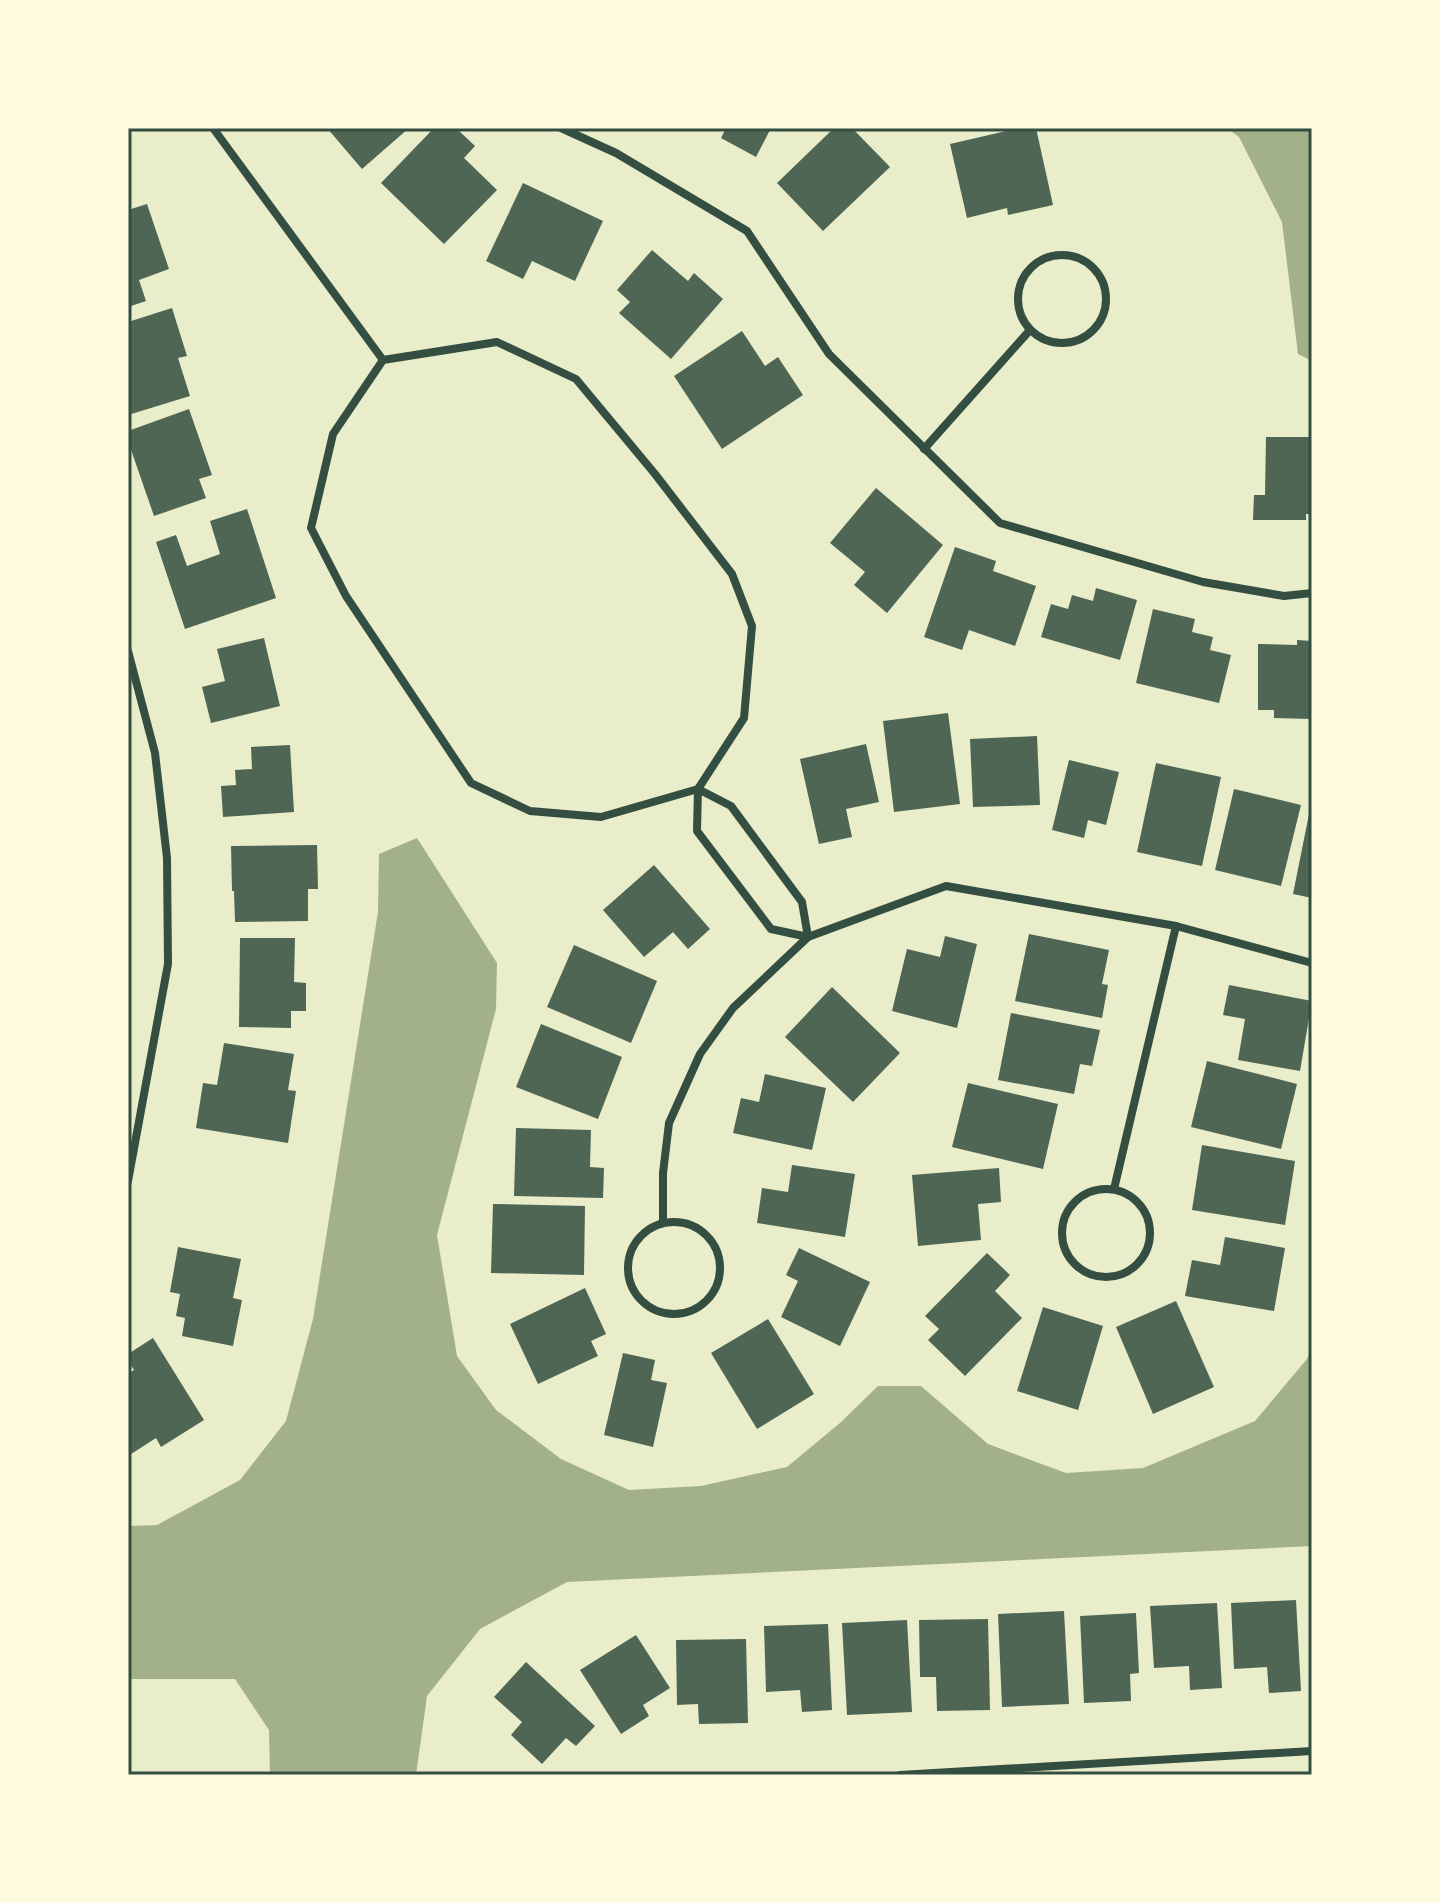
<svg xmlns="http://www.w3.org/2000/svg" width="1440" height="1903" font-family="'Work Sans',sans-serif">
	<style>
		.water { fill: #a3b18a }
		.building { fill: #4f6655 }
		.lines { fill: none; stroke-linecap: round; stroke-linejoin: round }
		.minor { stroke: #344e41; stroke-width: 8 }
		.neatline { fill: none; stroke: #344e41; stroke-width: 3 }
	</style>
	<rect width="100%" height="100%" fill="#e9edc9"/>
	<!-- water -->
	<g class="water">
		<polygon points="1227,128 1312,128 1312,361 1298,354 1282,222 1239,137"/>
		<polygon points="417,838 497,963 496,1009 437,1235 457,1356 496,1410 561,1459 629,1490 701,1486 787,1467 840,1423 878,1386 921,1386 988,1444 1066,1473 1143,1468 1255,1421 1307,1359 1312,1345 1312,1546 567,1582 480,1629 427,1696 416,1775 270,1775 269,1730 235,1679 128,1679 128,1526 157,1525 240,1480 286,1421 313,1319 378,912 379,854"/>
	</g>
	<!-- building -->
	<g class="building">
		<polygon points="327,128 409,128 362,169"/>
		<polygon points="434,128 456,128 475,146 464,158 497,190 444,244 381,183"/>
		<polygon points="726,128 771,128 756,157 721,138"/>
		<polygon points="834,128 852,128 890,167 823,231 777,183"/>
		<polygon points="1019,128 1036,128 1053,205 1008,215 1007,208 967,218 950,144"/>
		<polygon points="523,183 603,221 575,281 532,261 523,279 486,261"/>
		<polygon points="147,204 169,269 139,280 146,301 128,307 128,210"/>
		<polygon points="652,250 688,281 694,273 723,299 671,359 619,313 630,302 617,290"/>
		<polygon points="172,308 187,356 178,358 190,396 128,415 128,322"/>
		<polygon points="742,331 765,366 778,357 803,395 722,449 674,376"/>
		<polygon points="189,409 212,475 199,479 206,498 154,516 128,441 128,431"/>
		<polygon points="1266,437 1312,437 1312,514 1306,514 1306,520 1253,520 1254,495 1265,495"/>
		<polygon points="876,488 943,545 887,613 854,585 865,572 830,543"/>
		<polygon points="247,509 276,598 185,629 156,542 176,535 187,566 220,554 210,521"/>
		<polygon points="955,547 996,561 993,571 1036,586 1015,646 969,630 962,650 924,637"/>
		<polygon points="1096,588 1137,600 1120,660 1041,637 1051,604 1068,609 1072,595 1093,601"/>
		<polygon points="1153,609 1195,619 1192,632 1213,637 1210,650 1231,655 1219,703 1136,683"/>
		<polygon points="264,638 280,706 211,723 202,687 225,681 217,649"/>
		<polygon points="1297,640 1312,641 1312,719 1274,718 1274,710 1258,710 1258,644 1297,645"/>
		<polygon points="948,713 960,804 894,812 883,721"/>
		<polygon points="1037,736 1040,805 973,807 970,739"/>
		<polygon points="866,744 879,802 846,809 852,837 819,844 800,759"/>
		<polygon points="290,745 294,812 223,817 221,786 236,785 235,770 252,769 251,747"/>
		<polygon points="1069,760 1119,772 1106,825 1088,820 1084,838 1052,830"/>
		<polygon points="1156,763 1221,777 1202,866 1137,852"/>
		<polygon points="1234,789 1301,805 1281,886 1215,870"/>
		<polygon points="1311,804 1312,804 1312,898 1293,894"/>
		<polygon points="317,845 318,889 308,889 308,921 235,922 234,891 232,891 231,846"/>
		<polygon points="654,865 710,929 688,949 673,932 644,957 603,910"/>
		<polygon points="1029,934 1109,950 1102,984 1108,985 1102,1018 1015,1001"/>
		<polygon points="945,936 977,944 957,1028 892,1011 907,949 940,957"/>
		<polygon points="240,938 295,938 294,982 306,983 306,1011 291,1011 291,1028 239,1027"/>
		<polygon points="574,945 657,981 631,1043 547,1007"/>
		<polygon points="1229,985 1312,1001 1300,1071 1238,1060 1245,1019 1223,1015"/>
		<polygon points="832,987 900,1053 853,1102 785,1037"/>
		<polygon points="1011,1013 1100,1030 1092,1066 1080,1064 1074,1094 998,1080"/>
		<polygon points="541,1024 622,1057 598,1119 516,1087"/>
		<polygon points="224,1043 294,1054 288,1090 296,1091 288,1143 196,1128 203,1083 217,1085"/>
		<polygon points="1207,1061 1297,1084 1281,1149 1191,1127"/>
		<polygon points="765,1074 826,1088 812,1150 733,1133 741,1098 759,1102"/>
		<polygon points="968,1083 1058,1104 1043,1169 952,1147"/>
		<polygon points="516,1128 591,1130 590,1167 604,1168 603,1198 514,1196"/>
		<polygon points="1202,1145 1295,1161 1285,1225 1192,1210"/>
		<polygon points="792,1165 855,1174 845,1237 757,1223 762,1188 788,1192"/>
		<polygon points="999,1168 1001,1202 978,1204 981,1240 918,1246 912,1175"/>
		<polygon points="493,1204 585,1206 584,1275 491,1273"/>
		<polygon points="1225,1237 1285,1248 1274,1311 1185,1296 1192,1260 1220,1265"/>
		<polygon points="178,1247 241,1259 233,1298 242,1300 233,1346 182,1336 185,1318 176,1316 180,1294 170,1292"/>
		<polygon points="799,1248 870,1282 840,1346 781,1317 798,1281 786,1275"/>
		<polygon points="987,1253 1010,1275 995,1291 1022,1318 965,1376 928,1340 939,1329 925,1316"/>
		<polygon points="585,1288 606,1334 591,1341 598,1356 538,1384 510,1324"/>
		<polygon points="1176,1301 1214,1387 1153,1414 1116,1327"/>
		<polygon points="1043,1307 1103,1326 1078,1410 1017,1391"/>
		<polygon points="768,1319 814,1394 757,1429 711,1353"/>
		<polygon points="153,1338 204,1420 161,1447 156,1438 128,1456 128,1374 134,1370 128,1361 128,1354"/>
		<polygon points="623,1353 655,1360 651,1380 667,1383 653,1447 604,1435"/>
		<polygon points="1296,1600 1301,1691 1269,1693 1267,1667 1234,1669 1231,1603"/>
		<polygon points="1217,1603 1222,1688 1190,1690 1189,1666 1154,1668 1150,1606"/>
		<polygon points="1064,1611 1069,1704 1002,1707 998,1614"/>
		<polygon points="1136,1613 1139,1673 1130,1674 1131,1701 1084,1703 1080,1616"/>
		<polygon points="988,1619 990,1710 937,1711 936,1677 920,1677 919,1620"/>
		<polygon points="907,1620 912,1712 847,1715 842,1623"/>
		<polygon points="828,1624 832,1710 802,1712 800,1690 766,1692 764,1626"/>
		<polygon points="636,1635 670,1688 643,1705 649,1716 621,1734 580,1670"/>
		<polygon points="746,1639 748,1723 699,1724 698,1704 677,1705 676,1640"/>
		<polygon points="526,1662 595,1726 576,1746 566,1738 542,1764 511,1735 522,1722 494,1697"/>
	</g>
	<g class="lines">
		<!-- minor -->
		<g class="minor">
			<polyline points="213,128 383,360"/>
			<polyline points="561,128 616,153 747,231 829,354 1000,523 1203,582 1284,596 1312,593"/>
			<circle cx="1062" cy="299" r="44"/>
			<polygon points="497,342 576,379 655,474 732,574 752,626 744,718 698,789 601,817 530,811 471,783 346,596 311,528 333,434 383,360"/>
			<polyline points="924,449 1030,330"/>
			<polyline points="128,651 155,753 167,858 168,964 128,1181"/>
			<polygon points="698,789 731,806 802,902 808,937 771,929 697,831"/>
			<circle cx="1106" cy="1233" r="44"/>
			<polyline points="1114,1189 1176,926"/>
			<polyline points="663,1222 663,1173 669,1123 700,1054 733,1008 808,937 946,886 1176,926 1312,963"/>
			<circle cx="674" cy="1268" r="46"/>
			<polyline points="900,1775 1312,1751"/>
		</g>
	</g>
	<!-- border -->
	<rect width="1440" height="1903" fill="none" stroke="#fefae0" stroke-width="260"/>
	<rect x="130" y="130" width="1180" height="1643" class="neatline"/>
</svg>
